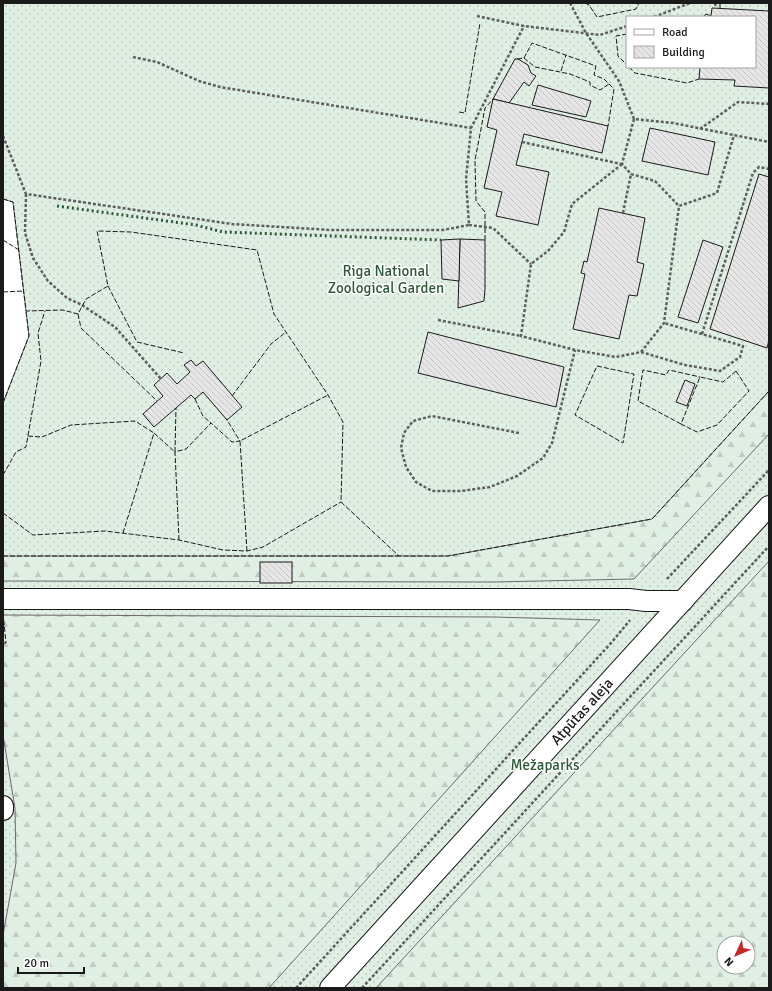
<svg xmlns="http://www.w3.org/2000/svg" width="772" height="991" font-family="Signika,sans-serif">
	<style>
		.grass { fill: url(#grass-dots); stroke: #6a6a6a; fill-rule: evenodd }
		.forest { fill: url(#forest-firs); stroke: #6a6a6a; fill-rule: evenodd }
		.building { fill: url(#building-back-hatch); stroke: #1a1a1a }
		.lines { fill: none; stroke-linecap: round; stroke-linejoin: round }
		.minor-casing { stroke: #1a1a1a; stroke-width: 22 }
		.path { stroke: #5f5f5f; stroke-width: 2.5; stroke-dasharray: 3 2; stroke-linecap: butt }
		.minor { stroke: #fff; stroke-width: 20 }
		.hedge { stroke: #2b5a34; stroke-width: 3; stroke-dasharray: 2 3; stroke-linecap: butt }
		.fence { stroke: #1a1a1a; stroke-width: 1; stroke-dasharray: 5 2; stroke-linecap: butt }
		.labels { text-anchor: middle; stroke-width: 3; stroke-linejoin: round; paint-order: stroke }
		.park-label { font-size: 15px; fill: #2b5a34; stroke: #fff }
		.street-label { font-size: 15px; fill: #1a1a1a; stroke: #fff }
	</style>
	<defs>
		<pattern id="grass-dots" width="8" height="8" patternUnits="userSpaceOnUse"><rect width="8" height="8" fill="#e0efe3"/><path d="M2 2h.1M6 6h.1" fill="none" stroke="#c0ccc2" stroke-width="1.8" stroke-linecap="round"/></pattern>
		<pattern id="forest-firs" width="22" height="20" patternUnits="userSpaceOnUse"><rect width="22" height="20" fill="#e0efe3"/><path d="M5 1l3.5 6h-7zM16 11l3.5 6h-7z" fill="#c0ccc2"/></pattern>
		<pattern id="building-back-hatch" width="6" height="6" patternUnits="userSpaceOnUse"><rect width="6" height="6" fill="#e6e6e6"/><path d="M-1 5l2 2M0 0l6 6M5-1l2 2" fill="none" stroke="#c5c5c5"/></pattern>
	</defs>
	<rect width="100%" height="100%" fill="#fff"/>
	<!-- grass -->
	<path class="grass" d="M 3,3 L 769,3 L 769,988 L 3,988 L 3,403 L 29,336 L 13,202 L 3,199 ZM 627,17 L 755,17 L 755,67 L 627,67 ZM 724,943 L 748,943 L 748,967 L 724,967 Z"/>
	<!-- forest -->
	<g class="forest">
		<polygon points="769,391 769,434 634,579 493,582 3,581 3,556 448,556 652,519"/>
		<path d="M 769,561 L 769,988 L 376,988 ZM 724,943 L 748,943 L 748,967 L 724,967 Z"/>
		<polygon points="3,615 494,617 600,620 269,988 3,988 3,935 16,863 15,808 3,735"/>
	</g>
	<!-- building -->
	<g class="building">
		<polygon points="712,8 769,11 769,88 734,86 735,80 699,79 700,67 755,67 755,17 703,17 706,14 711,16"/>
		<polygon points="515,59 518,59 528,65 531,73 536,76 529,86 524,82 509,103 493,99"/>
		<polygon points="538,85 591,101 586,117 532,105"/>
		<polygon points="493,99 608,126 602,153 524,134 516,165 549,172 538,225 496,216 502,192 484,188 497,130 487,127"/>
		<polygon points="650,128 715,142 708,175 642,161"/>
		<polygon points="759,174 769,177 769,340 767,348 710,329"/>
		<polygon points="599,208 645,218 637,262 644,264 637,296 629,295 619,339 573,329 585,274 581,273 584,261 587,262"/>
		<polygon points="460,239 485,240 485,289 484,301 458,308"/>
		<polygon points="460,239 459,281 442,279 441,240"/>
		<polygon points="703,240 723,247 698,323 678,317"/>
		<polygon points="428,332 564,367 556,407 418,373"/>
		<polygon points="191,360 196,366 203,361 242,407 227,420 203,392 195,399 191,395 154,427 143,414 163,396 154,385 167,373 177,384 190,372 184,365"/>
		<polygon points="685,380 695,384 687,406 676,402"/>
		<rect x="260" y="562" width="32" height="21"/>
	</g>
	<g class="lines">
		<!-- minor casing -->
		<g class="minor-casing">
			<g id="minor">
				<polyline points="3,599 629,599 646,601 683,601"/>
				<polyline points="3,806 3,810"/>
				<path id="s1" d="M 330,988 L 769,506"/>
			</g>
		</g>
		<!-- path -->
		<g class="path">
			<polyline points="570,3 586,33 619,81 634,119 673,123 769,142"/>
			<polyline points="715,3 716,9"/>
			<polyline points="477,16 524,26 600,35 627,26"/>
			<polyline points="654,17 690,3"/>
			<polyline points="133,57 157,62 199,81 220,87 471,128"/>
			<polyline points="634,119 622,164 631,174 655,181 679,206 717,193 734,135"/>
			<polyline points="700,129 738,102 769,104"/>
			<polyline points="3,136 26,194 232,224 331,230 443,230 469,225 466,179 471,128 524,26"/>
			<polyline points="522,142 621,164"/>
			<polyline points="622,164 572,204 564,232 548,251 531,264 521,336 575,350 616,357 641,352 664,323 679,206"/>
			<polyline points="26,194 25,233 33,258 48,281 67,298 82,305 115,327 161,379"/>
			<polyline points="623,213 631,174"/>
			<polyline points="469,225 493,228 531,264"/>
			<polyline points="438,320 521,336"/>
			<polyline points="702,334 753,173 759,167 769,169"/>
			<polyline points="641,352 685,365 720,371 740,357 743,346 664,323"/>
			<polyline points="519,433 432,416 413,421 404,433 401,448 406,467 416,482 432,491 461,491 490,487 517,476 543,458 552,443 575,350"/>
			<polyline points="667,579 769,470"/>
			<polyline points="296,988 612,642 630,620"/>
			<polyline points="362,988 769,546"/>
		</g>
		<!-- minor -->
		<use href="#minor" class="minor"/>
		<!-- hedge -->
		<polyline class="hedge" points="57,206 196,225 223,232 441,240"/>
		<!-- fence -->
		<g class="fence">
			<polyline points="531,3 547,3"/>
			<polyline points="585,3 589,5 597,17 636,9 639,3"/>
			<polyline points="720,3 720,9"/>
			<polyline points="627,34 616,36 618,56 627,65"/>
			<polyline points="524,58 535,67 570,74 590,82 590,85 600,90 609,84"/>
			<polyline points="517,59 524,58 532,43 596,66 594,75 604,79 614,89 608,126"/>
			<polyline points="629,67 635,73 687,83 699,79"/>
			<polyline points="561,71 566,55"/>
			<polyline points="459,112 465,113 480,23"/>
			<polyline points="3,199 13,202 26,311 63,310 78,314 86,299 108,286 97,231 131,232 257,250 274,314 328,395 343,422 341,502 399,556 448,556 652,519 769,391"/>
			<polyline points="3,240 19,250"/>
			<polyline points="485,240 485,212 476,201 475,160 485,108 494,98"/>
			<polyline points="108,286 137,342 184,353"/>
			<polyline points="3,292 24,291"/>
			<polyline points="78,314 81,328 157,401"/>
			<polygon points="597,366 634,374 623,443 575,415"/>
			<polygon points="736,371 749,391 717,425 697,432 681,424 700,377 723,382"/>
			<polyline points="232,396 271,344 286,332"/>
			<polyline points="195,399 203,416 211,423"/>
			<polyline points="3,403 29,336 26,311"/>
			<polyline points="681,424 638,401 643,370 666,375 669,370 700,377"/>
			<polyline points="28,436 42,437 71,425 135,421 154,433"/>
			<polyline points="3,475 16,452 26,447 41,361 38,333 45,311"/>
			<polyline points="3,513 33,535 105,531 179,540 223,550 247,551 263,547 341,502"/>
			<polyline points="123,533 154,433 175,452 176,408"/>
			<polyline points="179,540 175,452 186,449 211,423 232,442 240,441 227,420"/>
			<polyline points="247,551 240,441 328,395"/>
			<polyline points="3,556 399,556"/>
			<polyline points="3,613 6,643 3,643"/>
		</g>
	</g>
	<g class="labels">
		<!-- park labels -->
		<g class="park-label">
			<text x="386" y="276">Riga National<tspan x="386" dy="17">Zoological Garden</tspan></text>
			<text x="545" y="770">Mežaparks</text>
		</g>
		<!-- street labels -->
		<g class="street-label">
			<text dy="5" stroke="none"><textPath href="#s1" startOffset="374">Atpūtas aleja</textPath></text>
		</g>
	</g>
	<!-- border -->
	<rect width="772" height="991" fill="none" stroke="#1a1a1a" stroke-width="8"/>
	<!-- legend -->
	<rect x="626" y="16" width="130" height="52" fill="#ffffff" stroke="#a3a3a3"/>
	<rect x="634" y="29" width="20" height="6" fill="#ffffff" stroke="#a3a3a3"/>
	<text x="662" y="36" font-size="12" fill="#1a1a1a">Road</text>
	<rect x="634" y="46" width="20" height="12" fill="url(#building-back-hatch)" stroke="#a3a3a3"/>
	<text x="662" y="56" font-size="12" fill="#1a1a1a">Building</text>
	<!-- north arrow -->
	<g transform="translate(736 955) rotate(226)"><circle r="19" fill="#ffffff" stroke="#a3a3a3"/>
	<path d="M0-3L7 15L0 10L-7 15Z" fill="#c62828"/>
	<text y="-6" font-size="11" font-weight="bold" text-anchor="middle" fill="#1a1a1a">N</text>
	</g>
	<!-- scale -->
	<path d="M18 967v6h66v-6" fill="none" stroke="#1a1a1a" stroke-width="2"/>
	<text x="24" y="967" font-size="12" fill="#1a1a1a" stroke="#ffffff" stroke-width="3" paint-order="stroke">20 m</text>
</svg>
